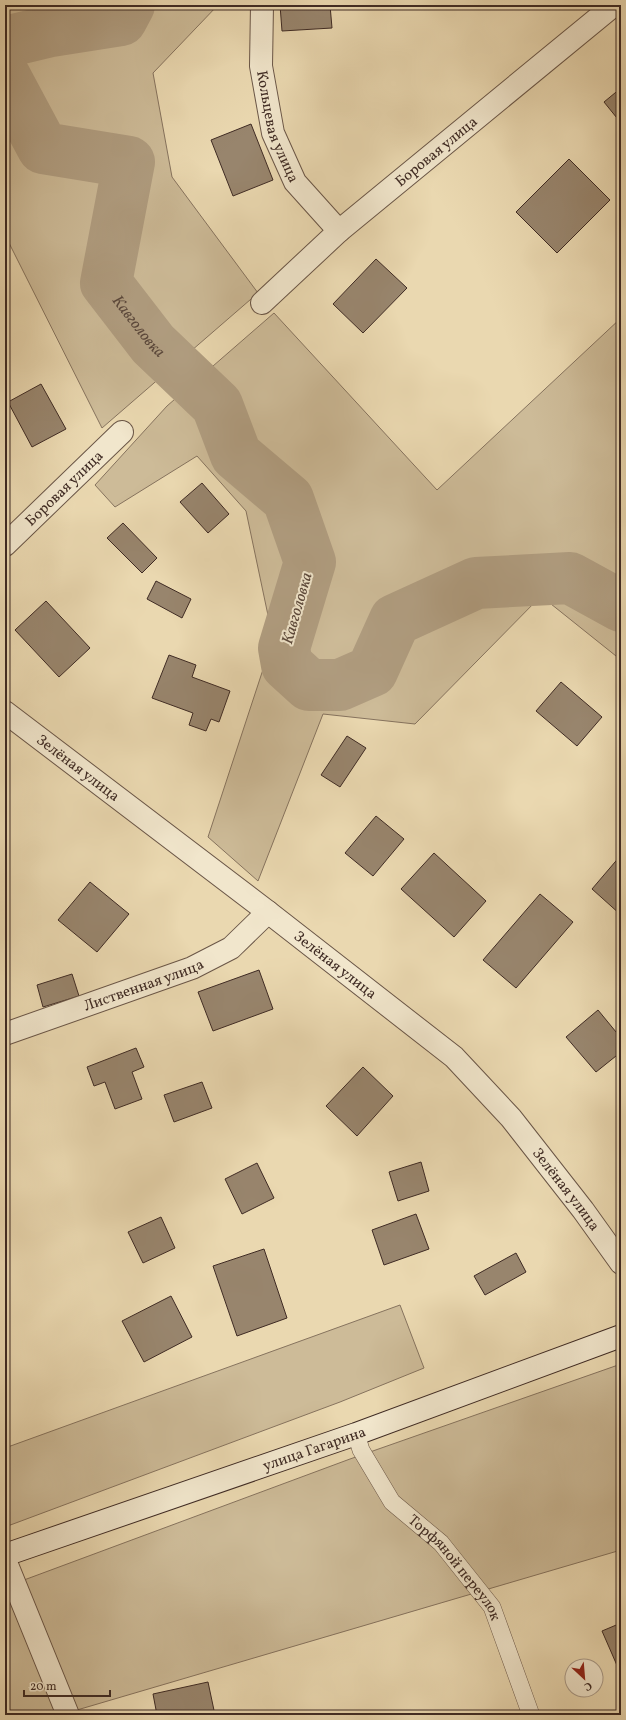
<svg xmlns="http://www.w3.org/2000/svg" width="626" height="1720" font-family="Vollkorn,serif">
	<style>
		.green { fill: #cdbb98; stroke: #86735e }
		.lines { fill: none; stroke-linecap: round; stroke-linejoin: round }
		.river { stroke: #b09d80; stroke-width: 52 }
		.building { fill: #98856d; stroke: #3f2b24 }
		.service-casing { stroke: #6a5647; stroke-width: 18 }
		.minor-casing { stroke: #6a5647; stroke-width: 24 }
		.secondary-casing { stroke: #3f2b24; stroke-width: 24 }
		.service { stroke: #f1e6cc; stroke-width: 17 }
		.minor { stroke: #f1e6cc; stroke-width: 22 }
		.secondary { stroke: #f1e6cc; stroke-width: 22 }
		.labels { text-anchor: middle; stroke-width: 4; stroke-linejoin: round; paint-order: stroke }
		.street-label { font-size: 15px; fill: #3f2b24; stroke: #f1e6cc }
		.water-label { font-size: 16px; font-style: italic; fill: #5b483b; stroke: #f1e6cc }
	</style>
	<rect width="100%" height="100%" fill="#ead8b0"/>
	<filter id="stains"><feTurbulence type="fractalNoise" baseFrequency=".005" numOctaves="4"/><feColorMatrix values="0 0 0 0 .2 0 0 0 0 .09 0 0 0 0 .02 0 0 0 .5 -.17"/></filter>
	<radialGradient id="worn" r=".72"><stop offset=".6" stop-color="#630" stop-opacity="0"/><stop offset="1" stop-color="#630" stop-opacity=".3"/></radialGradient>
	<!-- green -->
	<g class="green">
		<polygon points="5,5 218,5 153,73 172,177 258,293 102,428 5,235"/>
		<polygon points="274,313 437,490 621,318 621,660 541,596 415,724 323,714 258,881 208,837 273,639 246,511 197,456 115,507 95,485 167,406"/>
		<polygon points="400,1305 424,1368 340,1402 5,1527 5,1448"/>
		<polygon points="621,1364 621,1550 77,1710 24,1580 350,1459"/>
		<polygon points="5,1590 57,1715 5,1715"/>
	</g>
	<g class="lines">
		<!-- river -->
		<g class="river">
			<polyline points="5,42 51,31 121,20 129,5"/>
			<path id="s1" d="M 5,77 L 43,148 L 129,162 L 106,283 L 153,344 L 217,405 L 236,455 L 288,499 L 310,562 L 284,648 L 287,665 L 309,685 L 340,685 L 372,671 L 395,620 L 476,583 L 570,578 L 621,606"/>
		</g>
	</g>
	<!-- building -->
	<g class="building">
		<polygon points="280,5 330,5 332,28 282,31"/>
		<polygon points="621,88 621,123 604,102"/>
		<polygon points="251,124 273,180 233,196 211,140"/>
		<polygon points="569,159 610,200 557,253 516,212"/>
		<polygon points="376,259 407,288 363,333 333,304"/>
		<polygon points="41,384 66,429 32,447 8,402"/>
		<polygon points="202,483 229,514 208,533 180,502"/>
		<polygon points="123,523 157,558 142,573 107,538"/>
		<polygon points="156,581 191,599 182,618 147,599"/>
		<polygon points="46,601 90,648 59,677 15,630"/>
		<polygon points="169,655 196,665 192,677 230,691 219,722 211,719 206,731 189,725 193,713 152,698"/>
		<polygon points="561,682 602,717 577,746 536,711"/>
		<polygon points="347,736 366,748 340,787 321,775"/>
		<polygon points="376,816 404,839 373,876 345,853"/>
		<polygon points="434,853 486,901 454,937 401,889"/>
		<polygon points="621,855 621,915 592,889"/>
		<polygon points="90,882 129,914 97,952 58,920"/>
		<polygon points="540,894 573,922 516,988 483,960"/>
		<polygon points="259,970 273,1009 213,1031 198,992"/>
		<polygon points="72,974 79,996 43,1007 37,985"/>
		<polygon points="598,1010 621,1038 621,1052 596,1072 566,1037"/>
		<polygon points="136,1048 144,1067 132,1072 142,1099 115,1109 105,1082 94,1086 87,1067"/>
		<polygon points="363,1067 393,1096 357,1136 326,1106"/>
		<polygon points="202,1082 212,1108 174,1122 164,1095"/>
		<polygon points="421,1162 429,1191 398,1201 389,1172"/>
		<polygon points="257,1163 274,1198 242,1214 225,1179"/>
		<polygon points="416,1214 429,1249 384,1265 372,1230"/>
		<polygon points="161,1217 175,1248 143,1263 128,1232"/>
		<polygon points="264,1249 287,1318 237,1336 213,1266"/>
		<polygon points="516,1253 526,1272 485,1295 474,1276"/>
		<polygon points="171,1296 192,1337 144,1362 122,1321"/>
		<polygon points="621,1623 621,1670 619,1670 602,1631"/>
		<polygon points="208,1682 215,1715 157,1715 153,1694"/>
	</g>
	<g class="lines">
		<!-- service casing -->
		<g class="service-casing">
			<g id="service">
				<path id="s2" d="M 356,1434 L 361,1450 L 392,1502 L 441,1543 L 492,1607 L 531,1715"/>
			</g>
		</g>
		<!-- minor casing -->
		<g class="minor-casing">
			<g id="minor">
				<path id="s3" d="M 262,5 L 261,66 L 273,133 L 295,182 L 339,231"/>
				<path id="s4" d="M 262,303 L 339,231 L 614,5"/>
				<path id="s5" d="M 5,545 L 122,432"/>
				<path id="s6" d="M 5,712 L 268,912 L 454,1057 L 511,1118 L 583,1210 L 621,1263"/>
				<path id="s7" d="M 5,1034 L 192,968 L 231,948 L 268,912"/>
				<polyline points="5,1560 68,1715"/>
			</g>
		</g>
		<!-- secondary casing -->
		<g class="secondary-casing">
			<g id="secondary">
				<path id="s8" d="M 5,1555 L 356,1434 L 621,1336"/>
			</g>
		</g>
		<!-- service -->
		<use href="#service" class="service"/>
		<!-- minor -->
		<use href="#minor" class="minor"/>
		<!-- secondary -->
		<use href="#secondary" class="secondary"/>
	</g>
	<g class="labels">
		<!-- street labels -->
		<g class="street-label">
			<text dy="5" stroke="none"><textPath href="#s3" startOffset="124">Кольцевая улица</textPath></text>
			<text dy="5" stroke="none"><textPath href="#s4" startOffset="231">Боровая улица</textPath></text>
			<text dy="5" stroke="none"><textPath href="#s5" startOffset="82">Боровая улица</textPath></text>
			<text dy="5" stroke="none"><textPath href="#s6" startOffset="92">Зелёная улица</textPath></text>
			<text dy="5" stroke="none"><textPath href="#s6" startOffset="416">Зелёная улица</textPath></text>
			<text dy="5" stroke="none"><textPath href="#s7" startOffset="147">Лиственная улица</textPath></text>
			<text dy="5" stroke="none"><textPath href="#s6" startOffset="740">Зелёная улица</textPath></text>
			<text dy="5" stroke="none"><textPath href="#s8" startOffset="327">улица Гагарина</textPath></text>
			<text dy="5" stroke="none"><textPath href="#s2" startOffset="169">Торфяной переулок</textPath></text>
		</g>
		<!-- water labels -->
		<g class="water-label">
			<text dy="6" stroke="none"><textPath href="#s1" startOffset="345">Кавголовка</textPath></text>
			<text transform="translate(296 608) rotate(-74)" y="6">Кавголовка</text>
		</g>
	</g>
	<!-- margin -->
	<rect width="626" height="1720" fill="none" stroke="#ead8b0" stroke-width="20"/>
	<rect x="6" y="6" width="614" height="1708" fill="none" stroke="#3f2b24" stroke-width="2"/>
	<rect x="10" y="10" width="606" height="1700" fill="none" stroke="#3f2b24"/>
	<!-- north arrow -->
	<g transform="translate(584 1678) rotate(154)"><circle r="19" fill="#f1e6cc" stroke="#aa9b89"/>
	<path d="M0-3L7 15L0 10L-7 15Z" fill="#8f2418"/>
	<text y="-6" font-size="11" font-weight="bold" text-anchor="middle" fill="#3f2b24">С</text>
	</g>
	<!-- scale -->
	<path d="M24 1690v6h86v-6" fill="none" stroke="#3f2b24" stroke-width="2"/>
	<text x="30" y="1690" font-size="12" fill="#3f2b24" stroke="#f1e6cc" stroke-width="3" paint-order="stroke">20 m</text>
	<rect width="100%" height="100%" filter="url(#stains)"/>
	<rect width="100%" height="100%" fill="url(#worn)"/>
</svg>
